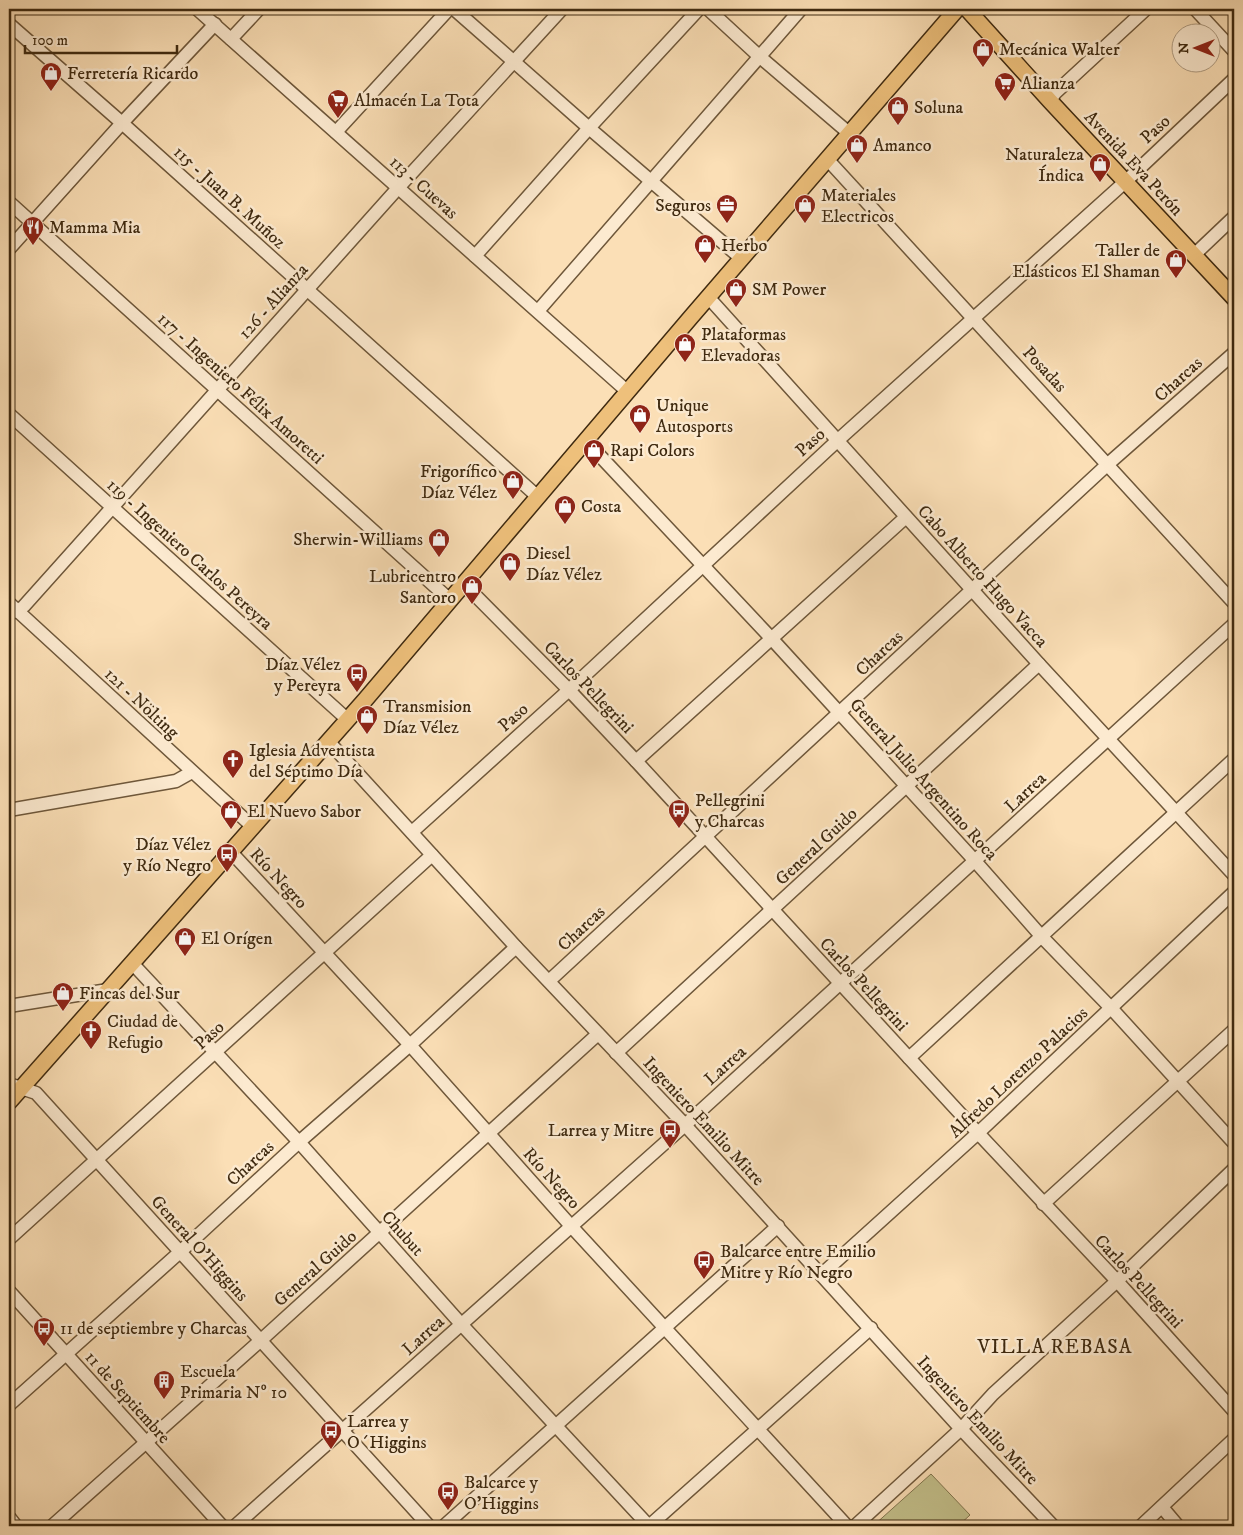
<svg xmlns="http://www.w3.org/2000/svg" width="1243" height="1535" font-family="'IM FELL DW Pica',serif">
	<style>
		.green { fill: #c3c08b; stroke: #81754e }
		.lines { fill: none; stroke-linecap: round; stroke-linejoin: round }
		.minor-casing { stroke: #6e573a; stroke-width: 15 }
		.major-casing { stroke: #3f2a10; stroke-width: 18 }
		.minor { stroke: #fcead0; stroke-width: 12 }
		.major { stroke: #eec07b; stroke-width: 15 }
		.labels { text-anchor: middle; stroke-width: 5; stroke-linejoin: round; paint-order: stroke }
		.poi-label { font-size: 18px; fill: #3f2a10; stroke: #fcead0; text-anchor: start }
		.street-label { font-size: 18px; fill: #3f2a10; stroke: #fcead0 }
		.quarter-label { font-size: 20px; letter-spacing: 1px; fill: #3f2a10; stroke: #fcead0 }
	</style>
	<rect width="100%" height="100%" fill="#fbdfb6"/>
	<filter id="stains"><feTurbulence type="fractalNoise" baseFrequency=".004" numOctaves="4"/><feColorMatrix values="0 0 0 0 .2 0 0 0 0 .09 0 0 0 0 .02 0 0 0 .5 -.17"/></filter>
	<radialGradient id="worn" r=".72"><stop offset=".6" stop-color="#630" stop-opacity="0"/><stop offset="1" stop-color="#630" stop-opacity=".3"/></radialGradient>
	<!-- green -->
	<polygon class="green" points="931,1474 970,1515 958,1526 873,1526"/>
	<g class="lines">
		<!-- minor casing -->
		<g class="minor-casing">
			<g id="minor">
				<polyline points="197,9 628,392"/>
				<polyline points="454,9 589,128 742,259"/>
				<polyline points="708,9 760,57 850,134"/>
				<polyline points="1195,9 1234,51"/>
				<polyline points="9,24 122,123 538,497"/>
				<polyline points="231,39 259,9"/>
				<polyline points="1050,101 1055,93 1146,9"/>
				<polyline points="336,132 449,9"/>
				<polyline points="828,160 1234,603"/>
				<polyline points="9,202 450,600"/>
				<polyline points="9,249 122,123 215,24"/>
				<polyline points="1194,255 1234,217"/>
				<polyline points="475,256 589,128 699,9"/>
				<polyline points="709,298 1039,664 1234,875"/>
				<polyline points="538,311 801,9"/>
				<polyline points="9,414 348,720"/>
				<polyline points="586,441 771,638 975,861 1042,937 1112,1009 1234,1143"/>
				<polyline points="464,584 569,690 636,761 978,1133 1117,1281 1234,1411"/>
				<polyline points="9,603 253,827"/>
				<polyline points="9,613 18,611 24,606 398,188 562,9"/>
				<polyline points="329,742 516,947 685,1125 961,1429 1053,1526"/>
				<polyline points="636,761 906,517"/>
				<polyline points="9,810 176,781 192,772"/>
				<polyline points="412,832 569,690 837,441 1125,182 1234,79"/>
				<polyline points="231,852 410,1045 571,1226 847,1526"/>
				<polyline points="132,963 299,1142 461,1324 649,1526"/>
				<polyline points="549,981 1108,464 1234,353"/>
				<polyline points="9,1006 108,990"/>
				<polyline points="616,1053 1039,664"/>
				<polyline points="909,1058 1234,759"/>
				<polyline points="9,1084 36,1093 429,1526"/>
				<polyline points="1043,1204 1234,1030"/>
				<polyline points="9,1239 432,855"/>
				<polyline points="822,1274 978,1133 1234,892"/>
				<polyline points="9,1291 222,1526"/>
				<polyline points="9,1405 180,1252 299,1142 410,1045 516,947"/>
				<polyline points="1162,1507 1178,1526"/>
				<polyline points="9,1517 16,1526"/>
				<polyline points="52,1526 260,1341 598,1034"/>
				<polyline points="235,1526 685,1125 1234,624"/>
				<polyline points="444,1526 778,1226"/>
				<polyline points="649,1526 871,1328"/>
				<polyline points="855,1526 961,1429 993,1394 1117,1281 1234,1169"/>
				<polyline points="1141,1526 1234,1439"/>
			</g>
		</g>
		<!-- major casing -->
		<g class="major-casing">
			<g id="major">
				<polyline points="967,9 1050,101 1234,298"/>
				<polyline points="9,1102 365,700 691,317 957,9"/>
			</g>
		</g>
		<!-- minor -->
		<use href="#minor" class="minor"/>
		<!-- major -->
		<use href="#major" class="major"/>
	</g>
	<!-- icons -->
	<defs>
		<g id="shop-pin" transform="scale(1.125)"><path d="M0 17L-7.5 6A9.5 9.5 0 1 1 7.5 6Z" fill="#8f2418" stroke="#fcead0"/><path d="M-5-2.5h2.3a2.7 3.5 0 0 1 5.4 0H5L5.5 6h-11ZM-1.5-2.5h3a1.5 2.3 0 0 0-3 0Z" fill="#fff"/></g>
		<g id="supermarket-pin" transform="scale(1.125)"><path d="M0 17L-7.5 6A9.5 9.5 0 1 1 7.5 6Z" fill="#8f2418" stroke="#fcead0"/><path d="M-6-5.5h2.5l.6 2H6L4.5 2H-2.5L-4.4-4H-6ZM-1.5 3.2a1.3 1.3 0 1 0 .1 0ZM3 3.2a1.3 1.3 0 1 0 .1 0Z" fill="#fff"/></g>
		<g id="office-pin" transform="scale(1.125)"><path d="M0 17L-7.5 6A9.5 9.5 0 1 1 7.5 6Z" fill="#8f2418" stroke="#fcead0"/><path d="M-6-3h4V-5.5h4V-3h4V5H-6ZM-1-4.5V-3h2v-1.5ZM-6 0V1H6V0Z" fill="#fff"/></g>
		<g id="restaurant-pin" transform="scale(1.125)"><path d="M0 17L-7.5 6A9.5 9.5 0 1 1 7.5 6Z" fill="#8f2418" stroke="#fcead0"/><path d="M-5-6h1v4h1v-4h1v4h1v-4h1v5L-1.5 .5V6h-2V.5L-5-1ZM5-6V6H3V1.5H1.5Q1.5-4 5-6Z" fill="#fff"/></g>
		<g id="bus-pin" transform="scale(1.125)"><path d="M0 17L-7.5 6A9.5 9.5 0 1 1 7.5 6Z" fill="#8f2418" stroke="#fcead0"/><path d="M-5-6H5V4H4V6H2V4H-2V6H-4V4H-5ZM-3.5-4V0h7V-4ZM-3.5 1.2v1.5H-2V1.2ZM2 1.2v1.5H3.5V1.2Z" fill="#fff"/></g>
		<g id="church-pin" transform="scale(1.125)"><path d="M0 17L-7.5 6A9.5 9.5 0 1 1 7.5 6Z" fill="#8f2418" stroke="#fcead0"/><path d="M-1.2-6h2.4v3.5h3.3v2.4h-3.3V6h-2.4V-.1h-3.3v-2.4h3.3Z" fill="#fff"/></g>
		<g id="building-pin" transform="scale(1.125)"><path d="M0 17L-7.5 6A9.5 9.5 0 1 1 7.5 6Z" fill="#8f2418" stroke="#fcead0"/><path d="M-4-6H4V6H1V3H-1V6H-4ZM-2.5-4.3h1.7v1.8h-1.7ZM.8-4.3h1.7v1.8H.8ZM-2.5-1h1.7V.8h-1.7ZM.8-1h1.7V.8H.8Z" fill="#fff"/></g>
	</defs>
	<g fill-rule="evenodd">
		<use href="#shop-pin" x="983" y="49"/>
		<use href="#shop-pin" x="51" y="73"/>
		<use href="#supermarket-pin" x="1005" y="83"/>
		<use href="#supermarket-pin" x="338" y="100"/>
		<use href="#shop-pin" x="898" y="107"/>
		<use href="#shop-pin" x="857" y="145"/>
		<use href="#shop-pin" x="1100" y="164"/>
		<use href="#office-pin" x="727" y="205"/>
		<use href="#shop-pin" x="805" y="205"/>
		<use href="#restaurant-pin" x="33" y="227"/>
		<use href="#shop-pin" x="705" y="245"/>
		<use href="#shop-pin" x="1176" y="260"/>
		<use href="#shop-pin" x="736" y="289"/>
		<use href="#shop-pin" x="685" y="344"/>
		<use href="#shop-pin" x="640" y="415"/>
		<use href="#shop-pin" x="594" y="450"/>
		<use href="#shop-pin" x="513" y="481"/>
		<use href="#shop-pin" x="565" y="506"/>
		<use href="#shop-pin" x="439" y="539"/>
		<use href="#shop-pin" x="510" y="563"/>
		<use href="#shop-pin" x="472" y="586"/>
		<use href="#bus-pin" x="357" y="674"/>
		<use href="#shop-pin" x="367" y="716"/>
		<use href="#church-pin" x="233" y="760"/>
		<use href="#bus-pin" x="679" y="810"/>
		<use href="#shop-pin" x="231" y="811"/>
		<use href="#bus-pin" x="227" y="854"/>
		<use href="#shop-pin" x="185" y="938"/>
		<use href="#shop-pin" x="63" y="993"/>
		<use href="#church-pin" x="91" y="1031"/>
		<use href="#bus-pin" x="670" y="1130"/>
		<use href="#bus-pin" x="704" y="1261"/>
		<use href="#bus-pin" x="44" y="1328"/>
		<use href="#building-pin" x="164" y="1381"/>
		<use href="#bus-pin" x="331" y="1431"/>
		<use href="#bus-pin" x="448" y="1492"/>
	</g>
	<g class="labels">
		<!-- poi labels -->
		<g class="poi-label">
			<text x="999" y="55">Mecánica Walter</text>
			<text x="67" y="79">Ferretería Ricardo</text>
			<text x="1021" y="89">Alianza</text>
			<text x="354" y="106">Almacén La Tota</text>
			<text x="914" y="113">Soluna</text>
			<text x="873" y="151">Amanco</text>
			<text x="1084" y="160" text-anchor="end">Naturaleza<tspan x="1084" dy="21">Índica</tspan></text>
			<text x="821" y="201">Materiales<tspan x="821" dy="21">Electricos</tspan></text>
			<text x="711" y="211" text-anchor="end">Seguros</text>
			<text x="49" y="233">Mamma Mia</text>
			<text x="721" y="251">Herbo</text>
			<text x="1160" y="256" text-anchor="end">Taller de<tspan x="1160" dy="21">Elásticos El Shaman</tspan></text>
			<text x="752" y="295">SM Power</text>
			<text x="701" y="340">Plataformas<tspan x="701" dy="21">Elevadoras</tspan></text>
			<text x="656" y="411">Unique<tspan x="656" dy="21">Autosports</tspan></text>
			<text x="610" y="456">Rapi Colors</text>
			<text x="497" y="477" text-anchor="end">Frigorífico<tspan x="497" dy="21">Díaz Vélez</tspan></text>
			<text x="581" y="512">Costa</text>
			<text x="423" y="545" text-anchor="end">Sherwin-Williams</text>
			<text x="526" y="559">Diesel<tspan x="526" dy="21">Díaz Vélez</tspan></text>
			<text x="456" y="582" text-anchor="end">Lubricentro<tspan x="456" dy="21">Santoro</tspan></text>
			<text x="341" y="670" text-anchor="end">Díaz Vélez<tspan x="341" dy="21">y Pereyra</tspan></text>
			<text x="383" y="712">Transmision<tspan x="383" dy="21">Díaz Vélez</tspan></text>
			<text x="249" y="756">Iglesia Adventista<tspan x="249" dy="21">del Séptimo Día</tspan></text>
			<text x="695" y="806">Pellegrini<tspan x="695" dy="21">y Charcas</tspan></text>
			<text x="247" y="817">El Nuevo Sabor</text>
			<text x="211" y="850" text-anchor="end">Díaz Vélez<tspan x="211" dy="21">y Río Negro</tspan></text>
			<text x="201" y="944">El Orígen</text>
			<text x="79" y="999">Fincas del Sur</text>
			<text x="107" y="1027">Ciudad de<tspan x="107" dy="21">Refugio</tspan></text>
			<text x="654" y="1136" text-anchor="end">Larrea y Mitre</text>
			<text x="720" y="1257">Balcarce entre Emilio<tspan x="720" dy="21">Mitre y Río Negro</tspan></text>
			<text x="60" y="1334">11 de septiembre y Charcas</text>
			<text x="180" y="1377">Escuela<tspan x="180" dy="21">Primaria Nº 10</tspan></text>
			<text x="347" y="1427">Larrea y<tspan x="347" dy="21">O´Higgins</tspan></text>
			<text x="464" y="1488">Balcarce y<tspan x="464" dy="21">O'Higgins</tspan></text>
		</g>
		<!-- street labels -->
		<g class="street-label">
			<text transform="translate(1155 129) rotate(-43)" y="6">Paso</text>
			<text transform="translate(1134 163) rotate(47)" y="6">Avenida Eva Perón</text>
			<text transform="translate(424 187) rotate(42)" y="6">113 - Cuevas</text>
			<text transform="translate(230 197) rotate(42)" y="6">115 - Juan B. Muñoz</text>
			<text transform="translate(273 301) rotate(-48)" y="6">126 - Alianza</text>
			<text transform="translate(1045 369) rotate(47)" y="6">Posadas</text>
			<text transform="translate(1178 379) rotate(-42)" y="6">Charcas</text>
			<text transform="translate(241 388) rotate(42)" y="6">117 - Ingeniero Félix Amoretti</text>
			<text transform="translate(810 442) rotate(-43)" y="6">Paso</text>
			<text transform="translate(190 554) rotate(42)" y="6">119 - Ingeniero Carlos Pereyra</text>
			<text transform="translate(983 576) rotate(48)" y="6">Cabo Alberto Hugo Vacca</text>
			<text transform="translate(879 653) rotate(-43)" y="6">Charcas</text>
			<text transform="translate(589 687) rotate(46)" y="6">Carlos Pellegrini</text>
			<text transform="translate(142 703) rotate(43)" y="6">121 - Nölting</text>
			<text transform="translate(513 717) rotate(-42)" y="6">Paso</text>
			<text transform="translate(924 779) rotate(48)" y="6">General Julio Argentino Roca</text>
			<text transform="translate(1025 792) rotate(-43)" y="6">Larrea</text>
			<text transform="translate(816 846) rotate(-43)" y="6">General Guido</text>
			<text transform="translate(279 878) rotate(47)" y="6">Río Negro</text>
			<text transform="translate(581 928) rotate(-43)" y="6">Charcas</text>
			<text transform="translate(864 984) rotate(47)" y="6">Carlos Pellegrini</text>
			<text transform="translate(209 1035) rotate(-43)" y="6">Paso</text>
			<text transform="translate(725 1065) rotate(-42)" y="6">Larrea</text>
			<text transform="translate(1018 1072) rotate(-43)" y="6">Alfredo Lorenzo Palacios</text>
			<text transform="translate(704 1121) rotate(47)" y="6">Ingeniero Emilio Mitre</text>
			<text transform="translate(250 1163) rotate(-43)" y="6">Charcas</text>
			<text transform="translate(552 1178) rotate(48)" y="6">Río Negro</text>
			<text transform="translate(403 1233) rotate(48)" y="6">Chubut</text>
			<text transform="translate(200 1248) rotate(48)" y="6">General O'Higgins</text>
			<text transform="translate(315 1268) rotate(-42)" y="6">General Guido</text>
			<text transform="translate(1139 1281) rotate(47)" y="6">Carlos Pellegrini</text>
			<text transform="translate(423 1335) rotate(-42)" y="6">Larrea</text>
			<text transform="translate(128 1397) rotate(48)" y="6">11 de Septiembre</text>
			<text transform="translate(978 1420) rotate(47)" y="6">Ingeniero Emilio Mitre</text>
		</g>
		<!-- quarter labels -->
		<g class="quarter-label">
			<text x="1055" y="1353">VILLA REBASA</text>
		</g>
	</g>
	<!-- margin -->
	<rect width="1243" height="1535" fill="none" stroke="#fbdfb6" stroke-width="30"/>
	<rect x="10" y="10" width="1223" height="1515" fill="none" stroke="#3f2a10" stroke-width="2.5"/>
	<rect x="15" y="15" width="1213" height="1505" fill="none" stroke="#3f2a10"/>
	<!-- north arrow -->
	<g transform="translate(1196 48) rotate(270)"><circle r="24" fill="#fcead0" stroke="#b09d83"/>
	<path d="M0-4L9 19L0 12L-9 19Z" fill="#8f2418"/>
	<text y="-8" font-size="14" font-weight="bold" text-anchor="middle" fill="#3f2a10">N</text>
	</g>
	<!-- scale -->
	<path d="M25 45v8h152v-8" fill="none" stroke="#3f2a10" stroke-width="2.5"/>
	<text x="32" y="45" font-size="15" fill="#3f2a10" stroke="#fcead0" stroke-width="4" paint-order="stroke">100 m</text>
	<rect width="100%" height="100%" filter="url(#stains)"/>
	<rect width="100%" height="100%" fill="url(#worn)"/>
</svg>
